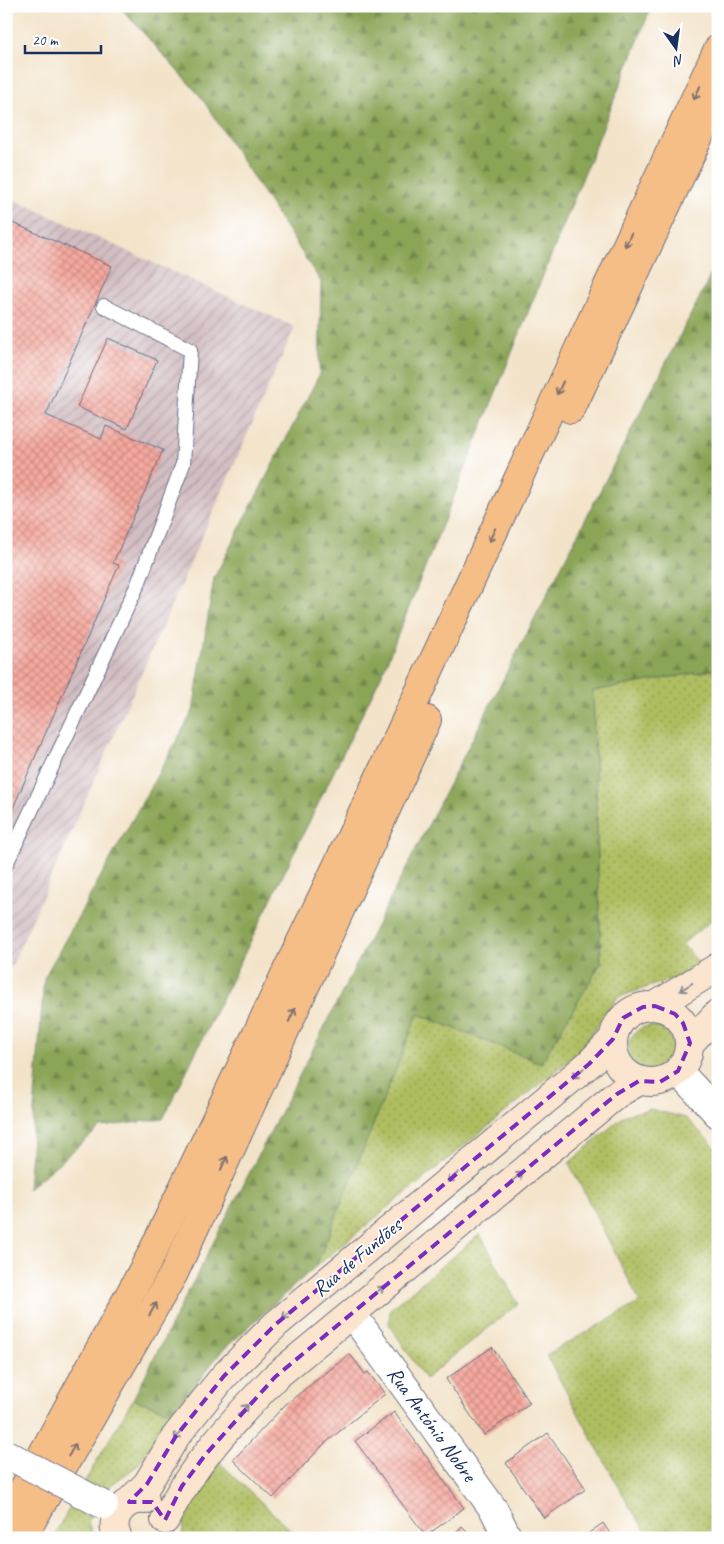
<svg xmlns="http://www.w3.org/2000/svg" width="724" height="1544" font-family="Caveat,sans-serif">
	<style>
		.industrial { fill: url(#industrial-furrows) }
		.grass { fill: url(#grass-dots); stroke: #657660 }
		.forest { fill: url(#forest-firs); stroke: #536a5a }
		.building { fill: url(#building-cross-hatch) }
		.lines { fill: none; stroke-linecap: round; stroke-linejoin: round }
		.service-casing { stroke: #676e83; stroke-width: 16 }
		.minor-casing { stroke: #676e83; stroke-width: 30 }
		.secondary-casing { stroke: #676e83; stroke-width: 30 }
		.trunk-casing { stroke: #676e83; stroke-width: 30 }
		.service { stroke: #fff; stroke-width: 14 }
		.minor { stroke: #fff; stroke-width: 28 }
		.secondary { stroke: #fbe5cf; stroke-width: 28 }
		.trunk { stroke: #f6be87; stroke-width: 28 }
		.minor-bridge-casing { stroke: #676e83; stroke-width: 30; stroke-linecap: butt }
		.minor-bridge { stroke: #fff; stroke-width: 28 }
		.oneway { stroke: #7e6f70 }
		.oneway2 { stroke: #8b8a96 }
		.marked { fill: none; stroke: #7b2cbf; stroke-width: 4; stroke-dasharray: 10 6; stroke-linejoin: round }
		.labels { text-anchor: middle; stroke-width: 4; stroke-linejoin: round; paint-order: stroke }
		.street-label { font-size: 21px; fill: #1b2f5e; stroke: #fff }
	</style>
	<defs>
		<pattern id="industrial-furrows" width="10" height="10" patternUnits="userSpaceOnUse" patternTransform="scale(1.25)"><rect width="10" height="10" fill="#d2bec2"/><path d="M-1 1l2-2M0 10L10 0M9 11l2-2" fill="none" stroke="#aa9ba1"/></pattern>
		<pattern id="grass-dots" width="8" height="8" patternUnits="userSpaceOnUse" patternTransform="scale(1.25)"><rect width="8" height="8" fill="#afbe61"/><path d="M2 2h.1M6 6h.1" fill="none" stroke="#8e9b53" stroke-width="1.8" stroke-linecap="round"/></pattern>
		<pattern id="forest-firs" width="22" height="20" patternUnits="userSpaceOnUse" patternTransform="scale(1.25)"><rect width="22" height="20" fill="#8ba557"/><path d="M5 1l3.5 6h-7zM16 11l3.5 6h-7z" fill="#71874b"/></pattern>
		<pattern id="building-cross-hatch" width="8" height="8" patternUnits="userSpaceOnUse" patternTransform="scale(1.25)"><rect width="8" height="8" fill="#f7a99e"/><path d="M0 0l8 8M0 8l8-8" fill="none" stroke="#c78a84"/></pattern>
	</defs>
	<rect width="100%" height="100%" fill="#fff"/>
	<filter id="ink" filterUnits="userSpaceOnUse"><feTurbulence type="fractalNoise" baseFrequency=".02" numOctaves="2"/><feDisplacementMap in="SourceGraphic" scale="10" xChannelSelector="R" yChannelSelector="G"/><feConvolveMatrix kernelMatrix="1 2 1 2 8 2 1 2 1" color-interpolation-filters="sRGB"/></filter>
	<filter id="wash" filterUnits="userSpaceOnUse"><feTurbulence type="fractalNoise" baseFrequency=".0096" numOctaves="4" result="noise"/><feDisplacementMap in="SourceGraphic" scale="20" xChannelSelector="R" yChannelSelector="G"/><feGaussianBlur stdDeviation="1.12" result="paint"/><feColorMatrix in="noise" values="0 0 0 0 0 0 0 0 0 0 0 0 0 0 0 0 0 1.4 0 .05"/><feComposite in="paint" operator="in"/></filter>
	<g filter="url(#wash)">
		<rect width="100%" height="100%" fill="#f3e3c9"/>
		<!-- industrial -->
		<polygon class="industrial" points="6,196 295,327 6,979"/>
		<!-- grass -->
		<g class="grass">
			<polygon points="718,669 718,915 682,944 699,963 678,977 618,997 576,1055 316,1266 418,1014 541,1063 601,963 593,691"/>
			<circle cx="651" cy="1049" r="23"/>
			<polygon points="650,1109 686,1118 718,1150 718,1538 650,1538 628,1504 546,1355 640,1302 569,1163 625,1115"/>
			<polygon points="480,1234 518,1304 425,1379 389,1324 390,1309"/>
			<polygon points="133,1399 174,1413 137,1466 108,1487 88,1522 94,1538 52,1538"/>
			<polygon points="219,1462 299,1538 182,1538 185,1513"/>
		</g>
		<!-- forest -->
		<g class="forest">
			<polygon points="119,6 652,6 382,674 163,1119 101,1127 28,1189 44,978 193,711 214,578 319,375 321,282 201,97"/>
			<polygon points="718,251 718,669 593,691 601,963 541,1063 418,1014 316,1266 221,1352 174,1413 133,1399 708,281"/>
		</g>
		<g id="blocks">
			<!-- building -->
			<g class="building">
				<polygon points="6,220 112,266 46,415 101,439 106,426 163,450 113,563 119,565 6,824"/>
				<polygon points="108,338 157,360 127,429 77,407"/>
				<polygon points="492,1347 530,1403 484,1435 446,1379"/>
				<polygon points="350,1354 365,1374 368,1372 385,1394 323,1445 273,1498 233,1460 286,1404"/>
				<polygon points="394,1412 464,1508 426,1536 355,1441"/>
				<polygon points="548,1433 586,1489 544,1518 506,1463"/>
				<polygon points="603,1523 613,1538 582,1538"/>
				<polygon points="462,1526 474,1538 451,1538"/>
			</g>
		</g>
	</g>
	<g filter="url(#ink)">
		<use href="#blocks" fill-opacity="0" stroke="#676e83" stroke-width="1"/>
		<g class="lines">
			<!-- service casing -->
			<g class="service-casing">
				<polyline id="service" points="6,864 138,584 183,464 190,350 104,306"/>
			</g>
			<!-- minor casing -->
			<g class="minor-casing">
				<g id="minor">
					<polyline points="678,1071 718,1114"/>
					<polyline points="352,1314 494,1510 508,1538"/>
				</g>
			</g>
			<!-- secondary casing -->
			<g class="secondary-casing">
				<g id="secondary">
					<circle cx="651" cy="1044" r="38"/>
					<polyline points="655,1006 718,967"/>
					<polyline points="690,1043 718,1013"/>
					<polyline points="129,1502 147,1484 176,1436 224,1376 276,1324 589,1064 613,1039"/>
					<path d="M 165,1520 C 192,1464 232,1422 275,1377 L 617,1094 L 639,1081"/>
					<path d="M 118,1538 C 107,1518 124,1498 145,1500"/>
				</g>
			</g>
			<!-- trunk casing -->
			<g class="trunk-casing">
				<g id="trunk">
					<polyline points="571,409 718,96"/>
					<polyline points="6,1521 150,1257 379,778 718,49"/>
					<polyline points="22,1538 174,1273 427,720"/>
				</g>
			</g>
			<!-- service -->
			<use href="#service" class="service"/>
			<!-- minor -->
			<use href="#minor" class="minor"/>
			<!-- secondary -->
			<use href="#secondary" class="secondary"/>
			<!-- trunk -->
			<use href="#trunk" class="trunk"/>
			<!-- minor-bridge casing -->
			<g class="minor-bridge-casing">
				<polyline id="minor-bridge" points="6,1454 104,1505"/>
			</g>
			<!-- minor-bridge -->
			<use href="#minor-bridge" class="minor-bridge"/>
		</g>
		<!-- one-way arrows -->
		<defs><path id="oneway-shaft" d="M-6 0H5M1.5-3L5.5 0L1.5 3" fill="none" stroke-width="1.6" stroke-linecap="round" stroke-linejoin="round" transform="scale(1.25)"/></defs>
		<g class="oneway">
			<use href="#oneway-shaft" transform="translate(697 93) rotate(115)"/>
			<use href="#oneway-shaft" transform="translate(628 240) rotate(115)"/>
			<use href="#oneway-shaft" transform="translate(560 388) rotate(115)"/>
			<use href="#oneway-shaft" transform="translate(492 535) rotate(115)"/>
			<use href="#oneway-shaft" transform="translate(292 1015) rotate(-65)"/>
			<use href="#oneway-shaft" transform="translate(224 1163) rotate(-65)"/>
			<use href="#oneway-shaft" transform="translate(153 1309) rotate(-60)"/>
			<use href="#oneway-shaft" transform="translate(72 1450) rotate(-60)"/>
		</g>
		<g class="oneway2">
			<use href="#oneway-shaft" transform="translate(686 987) rotate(148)"/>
			<use href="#oneway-shaft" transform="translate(578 1073) rotate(140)"/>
			<use href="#oneway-shaft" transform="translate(453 1177) rotate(140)"/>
			<use href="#oneway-shaft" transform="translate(517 1177) rotate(-40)"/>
			<use href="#oneway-shaft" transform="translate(378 1291) rotate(-40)"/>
			<use href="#oneway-shaft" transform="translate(288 1314) rotate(140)"/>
			<use href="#oneway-shaft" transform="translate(243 1410) rotate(-46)"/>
			<use href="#oneway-shaft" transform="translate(179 1434) rotate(125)"/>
		</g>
	</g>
	<!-- marked area -->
	<path class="marked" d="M 655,1006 L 675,1014 L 683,1023 L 690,1043 L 678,1071 L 660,1082 L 639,1081 L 617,1094 L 275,1377 L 206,1454 L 182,1486 L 165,1520 L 152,1502 L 129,1502 L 147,1484 L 176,1436 L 224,1376 L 276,1324 L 589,1064 L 613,1039 L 623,1018 L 643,1007 Z"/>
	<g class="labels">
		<!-- street labels -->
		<g class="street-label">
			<text transform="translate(357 1257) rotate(-40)" y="7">Rua de Fundões</text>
			<text transform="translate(432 1424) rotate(54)" y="7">Rua António Nobre</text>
		</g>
	</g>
	<!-- margin -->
	<rect width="724" height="1544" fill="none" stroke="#fff" stroke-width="25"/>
	<!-- north arrow -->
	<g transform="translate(676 48) rotate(166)" stroke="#ffffff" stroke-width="4" paint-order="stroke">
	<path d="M0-4L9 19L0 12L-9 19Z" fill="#1b2f5e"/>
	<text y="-8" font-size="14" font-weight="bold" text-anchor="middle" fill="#1b2f5e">N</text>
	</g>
	<!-- scale -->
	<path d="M25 45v8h76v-8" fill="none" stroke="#1b2f5e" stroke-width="2.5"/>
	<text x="32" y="45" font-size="15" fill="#1b2f5e" stroke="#ffffff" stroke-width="4" paint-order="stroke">20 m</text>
</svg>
